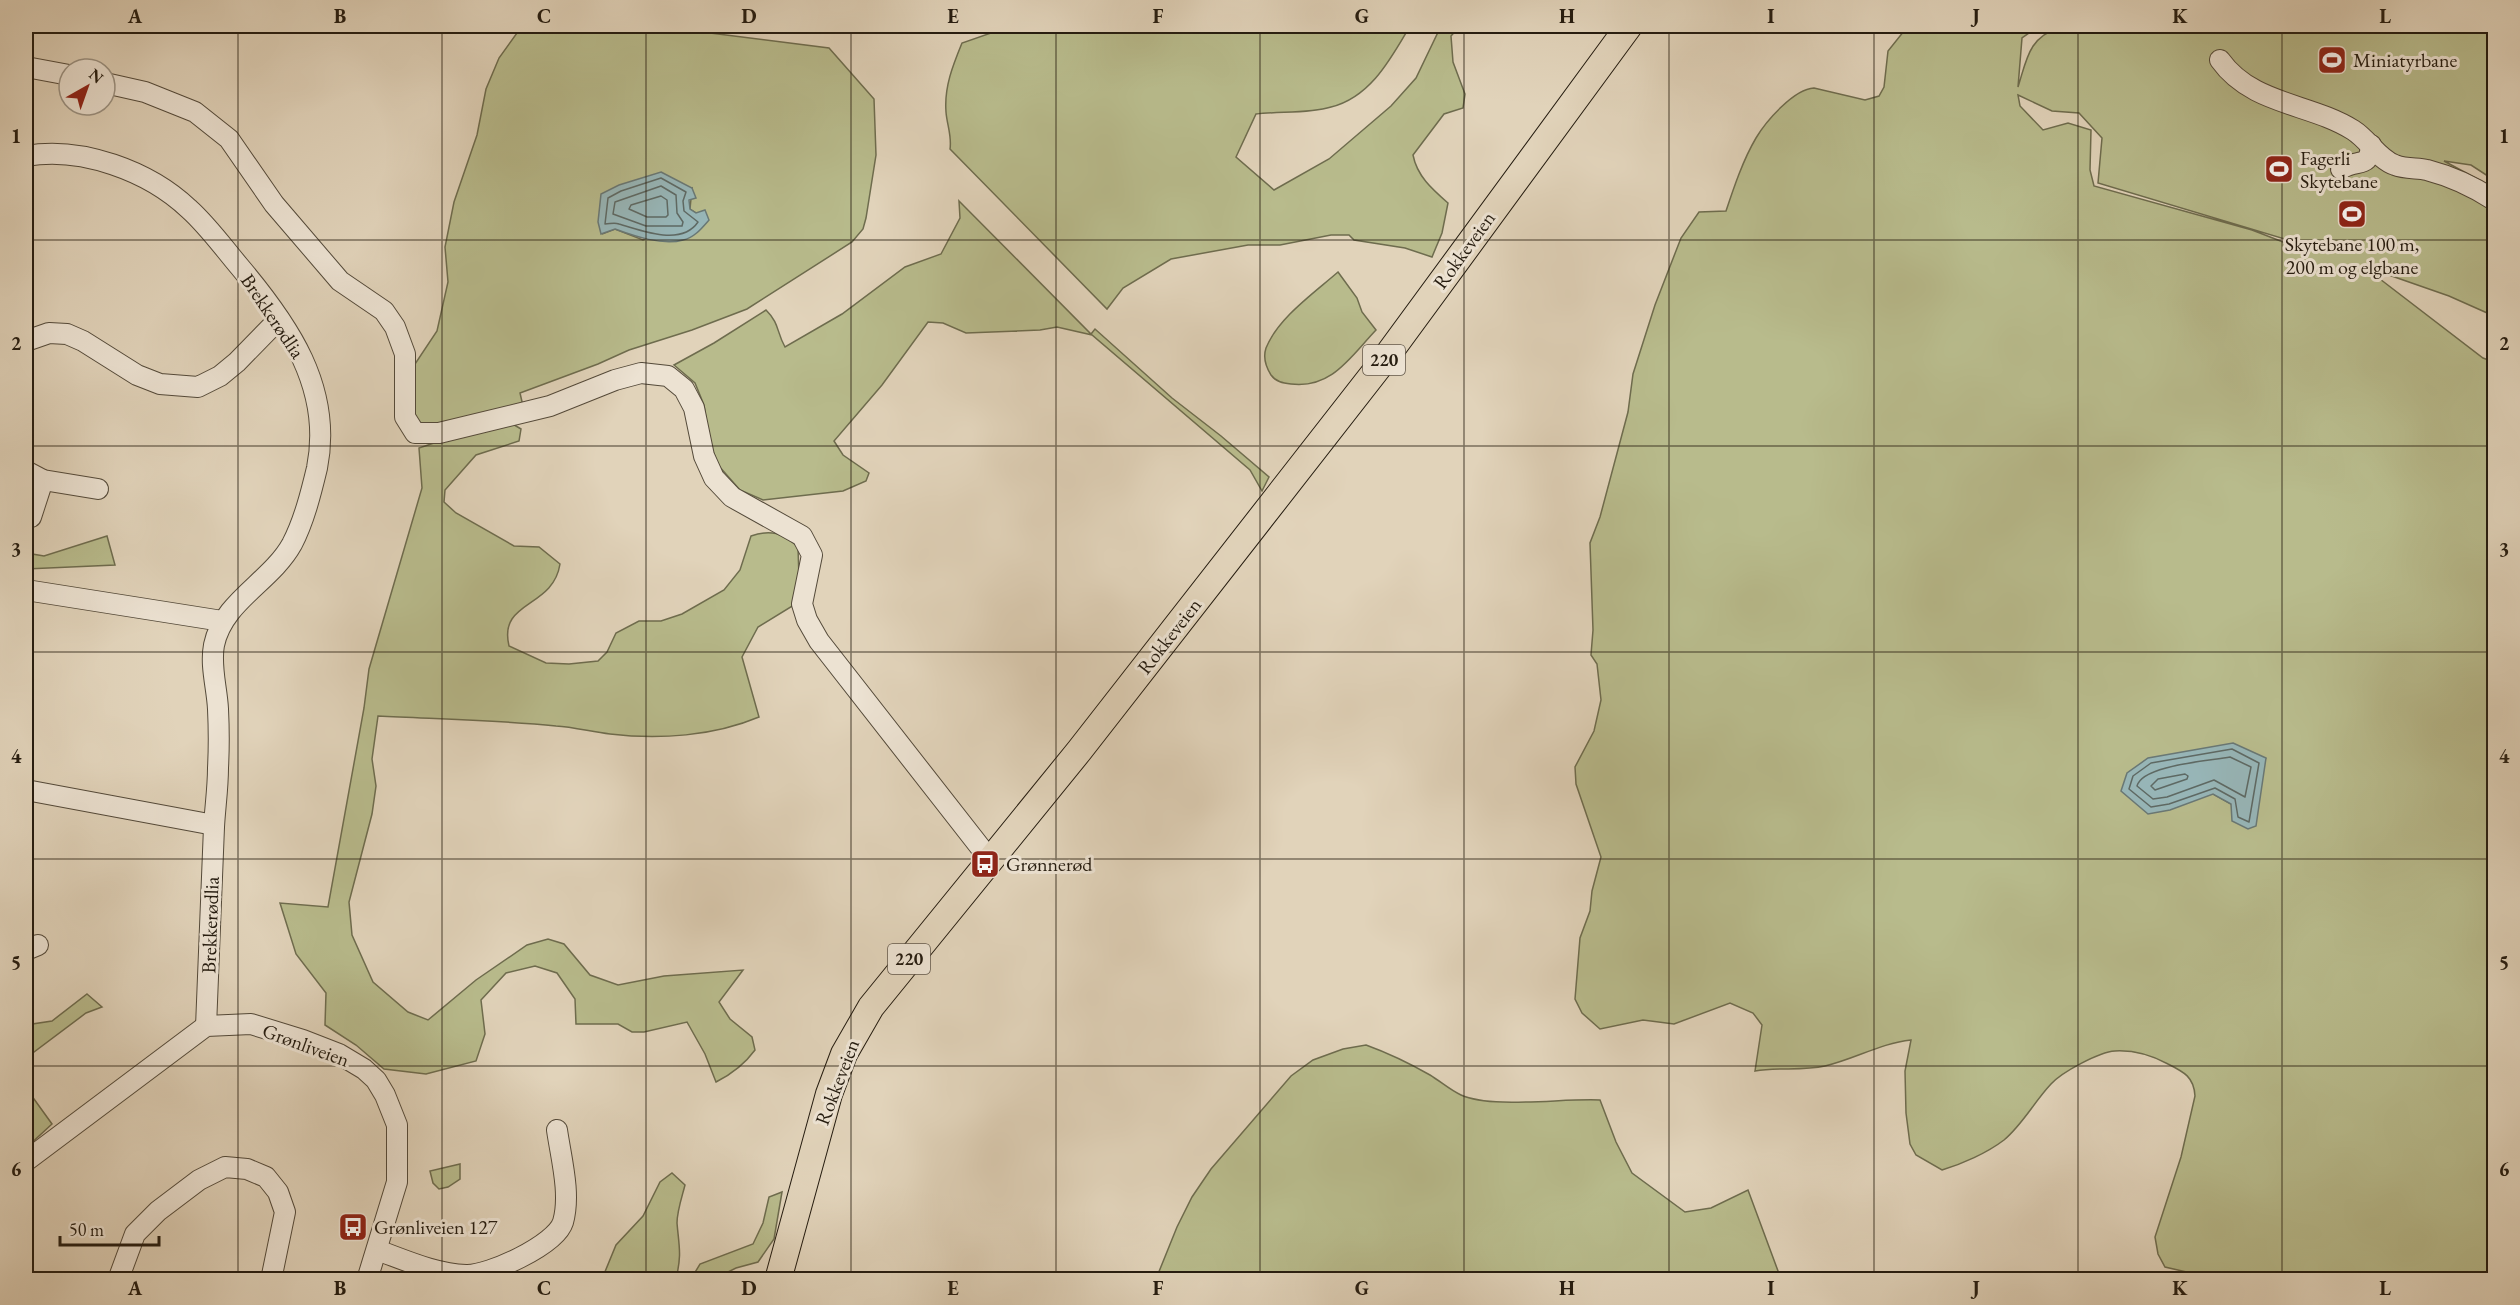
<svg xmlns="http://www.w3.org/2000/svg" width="2520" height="1305" font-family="'EB Garamond',serif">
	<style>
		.green { fill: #b8bb8c; stroke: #6e6c4e; stroke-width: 1.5; fill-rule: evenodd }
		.water { fill: #97b6b8; stroke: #697875; stroke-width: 1.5 }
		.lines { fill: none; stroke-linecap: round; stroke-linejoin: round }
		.shore { stroke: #5e6964; stroke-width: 1.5 }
		.minor-casing { stroke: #544a3a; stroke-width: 22 }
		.major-casing { stroke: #251c10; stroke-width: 28 }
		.minor { stroke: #ece2d2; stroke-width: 20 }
		.major { stroke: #e1d3ba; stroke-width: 26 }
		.grid { fill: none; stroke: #251c10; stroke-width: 1.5; stroke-opacity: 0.55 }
		.labels { text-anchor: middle; stroke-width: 6; stroke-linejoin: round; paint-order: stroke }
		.shield { fill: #ece2d2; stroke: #61574a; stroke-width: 1.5 }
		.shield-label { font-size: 18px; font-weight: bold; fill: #251c10 }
		.poi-label { font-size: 20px; fill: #251c10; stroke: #ece2d2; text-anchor: start }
		.street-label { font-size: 20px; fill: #251c10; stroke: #ece2d2 }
		.neatline { fill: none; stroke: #251c10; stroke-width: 2 }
		.grid-label { font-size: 20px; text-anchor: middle; font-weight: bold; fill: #251c10 }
	</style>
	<rect width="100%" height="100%" fill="#e1d3ba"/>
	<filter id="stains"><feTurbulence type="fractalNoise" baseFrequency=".00333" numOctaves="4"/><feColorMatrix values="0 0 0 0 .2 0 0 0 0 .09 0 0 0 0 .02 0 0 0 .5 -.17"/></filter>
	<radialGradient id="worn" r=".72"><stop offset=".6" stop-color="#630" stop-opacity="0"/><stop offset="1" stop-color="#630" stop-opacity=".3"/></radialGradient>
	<!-- green -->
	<g class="green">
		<path d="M 522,26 L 645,26 L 653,29 L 670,28 L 829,48 L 874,99 L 876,155 L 866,218 L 863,229 L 852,242 L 747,309 L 692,330 L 629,350 L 598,364 L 520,393 L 523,406 L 433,429 L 421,425 L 413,412 L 415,364 L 437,331 L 448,282 L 445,247 L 454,202 L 477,135 L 486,89 L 499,58 ZM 692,188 L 690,209 L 696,213 L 643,240 L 615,229 L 602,234 Z"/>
		<path d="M 1011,26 L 1410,26 C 1391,58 1371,97 1331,107 C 1308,114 1280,111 1256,114 L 1236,157 L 1274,190 L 1329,159 L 1391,106 L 1416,78 L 1441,26 L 1460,26 L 1451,36 L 1453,62 L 1465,94 L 1463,108 L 1444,114 L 1413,155 C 1417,176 1432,189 1448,203 L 1442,233 L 1432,257 L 1405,248 L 1354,240 L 1349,235 L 1331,235 L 1280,245 L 1248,245 L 1171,259 L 1123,288 L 1107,309 L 950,149 C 952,136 947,125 946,112 C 944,87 953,65 962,43 Z"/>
		<path d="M 1908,26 L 2039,26 L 2022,38 L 2018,87 C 2027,59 2028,38 2060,27 L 2258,26 L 2265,31 L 2328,26 L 2494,26 L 2494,180 L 2471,165 L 2444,161 L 2494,188 L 2494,316 L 2449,296 L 2363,266 L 2483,358 L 2494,362 L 2494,1279 L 2221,1280 L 2165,1267 L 2158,1254 L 2155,1237 L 2181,1157 L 2195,1096 C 2194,1077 2184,1072 2168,1064 C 2153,1056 2133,1050 2115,1051 C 2099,1052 2062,1072 2051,1084 C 2034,1102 2023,1124 2004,1140 C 1987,1153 1962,1164 1942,1170 L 1916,1155 L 1910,1144 L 1906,1113 L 1905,1071 L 1911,1040 C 1881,1043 1855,1059 1825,1066 C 1802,1071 1779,1067 1755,1071 L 1762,1025 L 1753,1013 L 1730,1003 L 1674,1024 L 1643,1020 L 1600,1029 L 1582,1013 L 1575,999 L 1580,938 L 1590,911 L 1592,891 L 1601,857 L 1576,784 L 1575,767 L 1594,731 L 1601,700 L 1597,664 L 1591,655 L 1593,630 L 1590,543 L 1600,517 L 1628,412 L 1633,374 L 1655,305 L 1681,238 L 1699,212 L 1726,211 C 1734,187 1743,160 1756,138 C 1766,121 1794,89 1814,88 L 1865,100 L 1879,96 L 1884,87 L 1888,51 ZM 2018,95 L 2052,111 L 2079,113 L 2102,138 L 2098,183 L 2311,247 L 2283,242 L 2252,230 L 2094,186 L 2090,170 L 2091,130 L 2068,123 L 2043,130 L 2020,106 ZM 2266,758 L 2231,804 L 2213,794 Z"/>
		<path d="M 959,201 L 1091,334 L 1095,329 L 1172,398 L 1221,436 L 1269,477 L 1262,491 L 1250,470 L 1092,335 L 1057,327 L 1040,330 L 966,333 L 943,323 L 928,322 L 882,385 L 834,441 L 843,455 L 869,473 L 866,481 L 843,491 L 763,500 L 740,490 L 718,465 L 709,440 L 704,405 L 695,383 L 674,365 L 714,343 L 766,310 C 780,324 776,331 785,347 L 842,314 L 905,267 L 941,254 L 960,218 Z"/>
		<path d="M 1338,272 L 1357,298 L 1362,312 L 1376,330 C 1351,356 1332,389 1291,384 C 1283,383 1276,382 1271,375 C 1266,367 1263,357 1266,348 C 1278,318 1314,293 1338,272 Z"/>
		<path d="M 511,423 L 521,429 L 519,441 L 476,455 L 445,490 L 444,502 L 456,513 L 514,546 L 539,547 L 560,564 C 553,609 498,600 509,646 L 546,663 L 569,664 L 598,661 L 607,652 L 616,633 L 639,621 L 661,621 L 682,614 L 724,590 L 740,570 L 751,536 C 771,529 782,533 798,547 L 799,579 L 794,605 L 758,627 L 742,657 L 759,717 C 714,736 659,740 610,734 C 592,732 574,727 556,726 C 497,720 437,719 378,716 L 372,759 L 376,786 L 372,814 L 349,902 L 352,935 L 373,982 L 408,1012 L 428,1020 L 476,980 L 527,945 L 548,939 L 564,944 L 590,975 L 618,985 L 664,976 L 743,970 L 719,1002 L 730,1019 L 752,1037 L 755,1050 C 744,1065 732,1074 716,1082 L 705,1054 L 687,1022 L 644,1032 L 632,1032 L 618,1024 L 576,1024 L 575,999 L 557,973 L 535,966 L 506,973 L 481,1000 L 485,1034 L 476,1061 L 426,1074 L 384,1069 L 356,1045 L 325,1025 L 326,993 L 296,954 L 280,903 L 328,907 L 364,708 L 369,669 L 422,488 L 419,448 L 464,433 Z"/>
		<polygon points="107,536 115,565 26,569 26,553 44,556"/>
		<polygon points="87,994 102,1007 86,1013 26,1058 26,1025 52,1021"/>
		<path d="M 1366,1045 C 1388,1053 1409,1063 1430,1075 C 1440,1081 1450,1090 1461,1095 C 1492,1109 1563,1098 1600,1100 L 1616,1142 L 1632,1173 L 1685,1212 L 1711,1208 L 1748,1190 L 1781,1279 L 1156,1279 L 1177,1227 L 1192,1197 L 1211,1169 L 1291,1076 L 1313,1060 L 1343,1049 Z"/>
		<path d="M 34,1099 L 52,1124 L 27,1147 C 23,1133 24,1110 34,1099 Z"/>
		<polygon points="460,1164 460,1179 448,1187 439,1189 433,1183 430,1171"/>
		<path d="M 672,1173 L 685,1185 C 682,1197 677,1211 677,1223 C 679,1247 682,1254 676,1279 L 602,1279 L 616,1245 L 643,1216 L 660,1182 Z"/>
		<polygon points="782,1192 774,1239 758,1262 736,1268 714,1279 691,1279 700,1264 753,1244 763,1223 769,1197"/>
	</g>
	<!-- water -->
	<g class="water">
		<path d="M 661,172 L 692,188 L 696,198 L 689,200 L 690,209 L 696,213 L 705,210 L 709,220 C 702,228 694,238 683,240 C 663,246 634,236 615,229 L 601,234 L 598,222 L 601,194 L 619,185 Z"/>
		<polygon points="2233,743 2266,758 2256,826 2248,829 2232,821 2231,804 2213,794 2170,810 2148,814 2121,791 2127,773 2148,758"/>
	</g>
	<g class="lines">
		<!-- shore -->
		<g class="shore">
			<path d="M 661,178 L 686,192 L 683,201 L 684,211 L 698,222 C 681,247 641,230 619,224 C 614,222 610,224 605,224 L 608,198 L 621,191 Z"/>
			<polygon points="661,186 676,195 677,213 683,222 682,226 646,226 613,214 615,202"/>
			<polygon points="661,196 667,200 668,215 666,217 647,217 629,209 631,205"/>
			<polygon points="2232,749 2259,763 2249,822 2238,817 2235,799 2215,788 2169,804 2151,807 2129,789 2133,776 2151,763"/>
			<path d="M 2230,757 L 2251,767 L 2245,797 L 2214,780 L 2167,797 L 2153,799 L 2137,786 C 2142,765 2210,761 2230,757 Z"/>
			<polygon points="2185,774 2188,776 2187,779 2155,790 2151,786 2158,779"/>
		</g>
		<!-- minor casing -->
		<g class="minor-casing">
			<g id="minor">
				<path d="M 2220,60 C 2252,105 2310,103 2353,130 C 2369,140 2378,159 2395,165 C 2405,169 2417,168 2427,170 C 2450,176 2474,187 2494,200"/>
				<polyline points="26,67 69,75"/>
				<polyline points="105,83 145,92 195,112 229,139 274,204 340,281 384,311 395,327 405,354 405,417 415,433 439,433 550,406 615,380 641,373 668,376 684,389 694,408 704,456 714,478 732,497 802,536 812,555 802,604 807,620 819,641 991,861"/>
				<path d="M 26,156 C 81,146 149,171 189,209 C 207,225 223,247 239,266 C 288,324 333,388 317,468 C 311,493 304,521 292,544 C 271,582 223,601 214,645 C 210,666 217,688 218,709 C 219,729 219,749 218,768 C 218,788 215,808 214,827 C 211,894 209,960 206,1026"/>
				<path d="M 2341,169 C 2358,158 2369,170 2371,145"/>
				<polyline points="26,341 49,333 67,334 83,341 137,375 160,384 198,387 220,376 237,362 279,319"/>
				<polyline points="26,471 43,480 98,489"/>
				<polyline points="31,517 43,480"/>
				<polyline points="26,590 222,621"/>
				<polyline points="26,790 214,825"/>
				<polyline points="26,950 38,945"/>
				<polyline points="26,1161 206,1026 251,1024 303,1040 339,1054 364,1069 376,1080 385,1095 397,1125 397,1182 367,1280"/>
				<path d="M 377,1250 C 405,1260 435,1274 466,1275 C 488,1276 556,1245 563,1222 C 571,1194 561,1158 557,1130"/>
				<polyline points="118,1280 135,1234 158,1211 199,1180 225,1167 247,1169 266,1177 278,1192 285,1212 271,1280"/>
			</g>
		</g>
		<!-- major casing -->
		<g class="major-casing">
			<polyline id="major" points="778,1280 829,1094 844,1054 871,1007 1079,751 1381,364 1629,26"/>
		</g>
		<!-- minor -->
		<use href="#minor" class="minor"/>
		<!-- major -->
		<use href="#major" class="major"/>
	</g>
	<!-- grid -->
	<path class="grid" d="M 238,26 L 238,1280M 442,26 L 442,1280M 646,26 L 646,1280M 851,26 L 851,1280M 1056,26 L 1056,1280M 1260,26 L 1260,1280M 1464,26 L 1464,1280M 1669,26 L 1669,1280M 1874,26 L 1874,1280M 2078,26 L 2078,1280M 2282,26 L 2282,1280M 26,240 L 2494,240M 26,446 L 2494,446M 26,652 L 2494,652M 26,859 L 2494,859M 26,1066 L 2494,1066"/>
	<!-- icons -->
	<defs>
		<g id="stadium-square" transform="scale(1.5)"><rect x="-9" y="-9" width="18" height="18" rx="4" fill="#8f2418" stroke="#ece2d2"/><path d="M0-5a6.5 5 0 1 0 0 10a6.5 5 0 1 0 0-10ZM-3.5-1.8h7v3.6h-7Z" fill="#fff"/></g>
		<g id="bus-square" transform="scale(1.5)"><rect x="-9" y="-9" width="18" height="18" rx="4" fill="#8f2418" stroke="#ece2d2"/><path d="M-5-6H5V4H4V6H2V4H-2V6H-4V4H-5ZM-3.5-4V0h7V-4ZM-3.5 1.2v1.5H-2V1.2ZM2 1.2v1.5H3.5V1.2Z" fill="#fff"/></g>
	</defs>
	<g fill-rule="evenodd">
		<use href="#stadium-square" x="2332" y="60"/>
		<use href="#stadium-square" x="2279" y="169"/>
		<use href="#stadium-square" x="2352" y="214"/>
		<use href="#bus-square" x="985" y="864"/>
		<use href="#bus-square" x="353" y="1227"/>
	</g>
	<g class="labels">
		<!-- shield labels -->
		<g class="shield">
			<rect x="1363" y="345" width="42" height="30" rx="4.5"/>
			<rect x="888" y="944" width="42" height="30" rx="4.5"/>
		</g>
		<g class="shield-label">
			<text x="1384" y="366">220</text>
			<text x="909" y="965">220</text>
		</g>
		<!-- poi labels -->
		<g class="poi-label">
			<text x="2353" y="67">Miniatyrbane</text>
			<text x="2300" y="165">Fagerli<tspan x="2300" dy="23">Skytebane</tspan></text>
			<text x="2352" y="251" text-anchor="middle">Skytebane 100 m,<tspan x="2352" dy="23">200 m og elgbane</tspan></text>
			<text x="1006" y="871">Grønnerød</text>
			<text x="374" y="1234">Grønliveien 127</text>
		</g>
		<!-- street labels -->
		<g class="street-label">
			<text transform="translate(1464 250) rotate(-54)" y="7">Rokkeveien</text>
			<text transform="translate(273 316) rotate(56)" y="7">Brekkerødlia</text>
			<text transform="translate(1169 636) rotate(-52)" y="7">Rokkeveien</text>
			<text transform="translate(210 925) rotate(-88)" y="7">Brekkerødlia</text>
			<text transform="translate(306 1045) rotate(20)" y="7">Grønliveien</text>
			<text transform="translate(837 1082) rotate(-69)" y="7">Rokkeveien</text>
		</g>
	</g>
	<!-- margin -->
	<rect width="2520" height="1305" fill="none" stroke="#e1d3ba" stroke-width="66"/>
	<!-- north arrow -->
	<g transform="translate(87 87) rotate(40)"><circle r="28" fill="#ece2d2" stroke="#9c9384" stroke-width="1.5"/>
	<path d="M0-4.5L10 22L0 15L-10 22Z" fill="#8f2418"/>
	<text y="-9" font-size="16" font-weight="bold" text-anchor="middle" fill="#251c10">N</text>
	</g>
	<!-- scale -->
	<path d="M60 1236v9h99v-9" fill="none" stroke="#251c10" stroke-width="3"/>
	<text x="69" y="1236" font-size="18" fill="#251c10" stroke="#ece2d2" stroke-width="4.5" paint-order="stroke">50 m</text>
	<rect x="33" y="33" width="2454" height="1239" class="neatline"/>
	<g class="grid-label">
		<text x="135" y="23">A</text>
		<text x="340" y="23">B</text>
		<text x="544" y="23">C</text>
		<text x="749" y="23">D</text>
		<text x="953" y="23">E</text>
		<text x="1158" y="23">F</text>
		<text x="1362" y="23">G</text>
		<text x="1567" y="23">H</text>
		<text x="1771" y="23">I</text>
		<text x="1976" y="23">J</text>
		<text x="2180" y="23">K</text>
		<text x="2385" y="23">L</text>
		<text x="16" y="143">1</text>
		<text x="2504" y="143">1</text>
		<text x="16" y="350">2</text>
		<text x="2504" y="350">2</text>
		<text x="16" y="556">3</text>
		<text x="2504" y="556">3</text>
		<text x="16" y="763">4</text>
		<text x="2504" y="763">4</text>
		<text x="16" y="969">5</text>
		<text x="2504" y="969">5</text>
		<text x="16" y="1176">6</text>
		<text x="2504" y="1176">6</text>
		<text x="135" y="1295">A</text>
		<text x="340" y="1295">B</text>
		<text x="544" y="1295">C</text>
		<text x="749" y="1295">D</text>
		<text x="953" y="1295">E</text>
		<text x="1158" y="1295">F</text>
		<text x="1362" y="1295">G</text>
		<text x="1567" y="1295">H</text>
		<text x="1771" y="1295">I</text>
		<text x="1976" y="1295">J</text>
		<text x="2180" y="1295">K</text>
		<text x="2385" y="1295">L</text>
	</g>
	<rect width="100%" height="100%" filter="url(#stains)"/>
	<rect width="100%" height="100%" fill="url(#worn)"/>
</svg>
